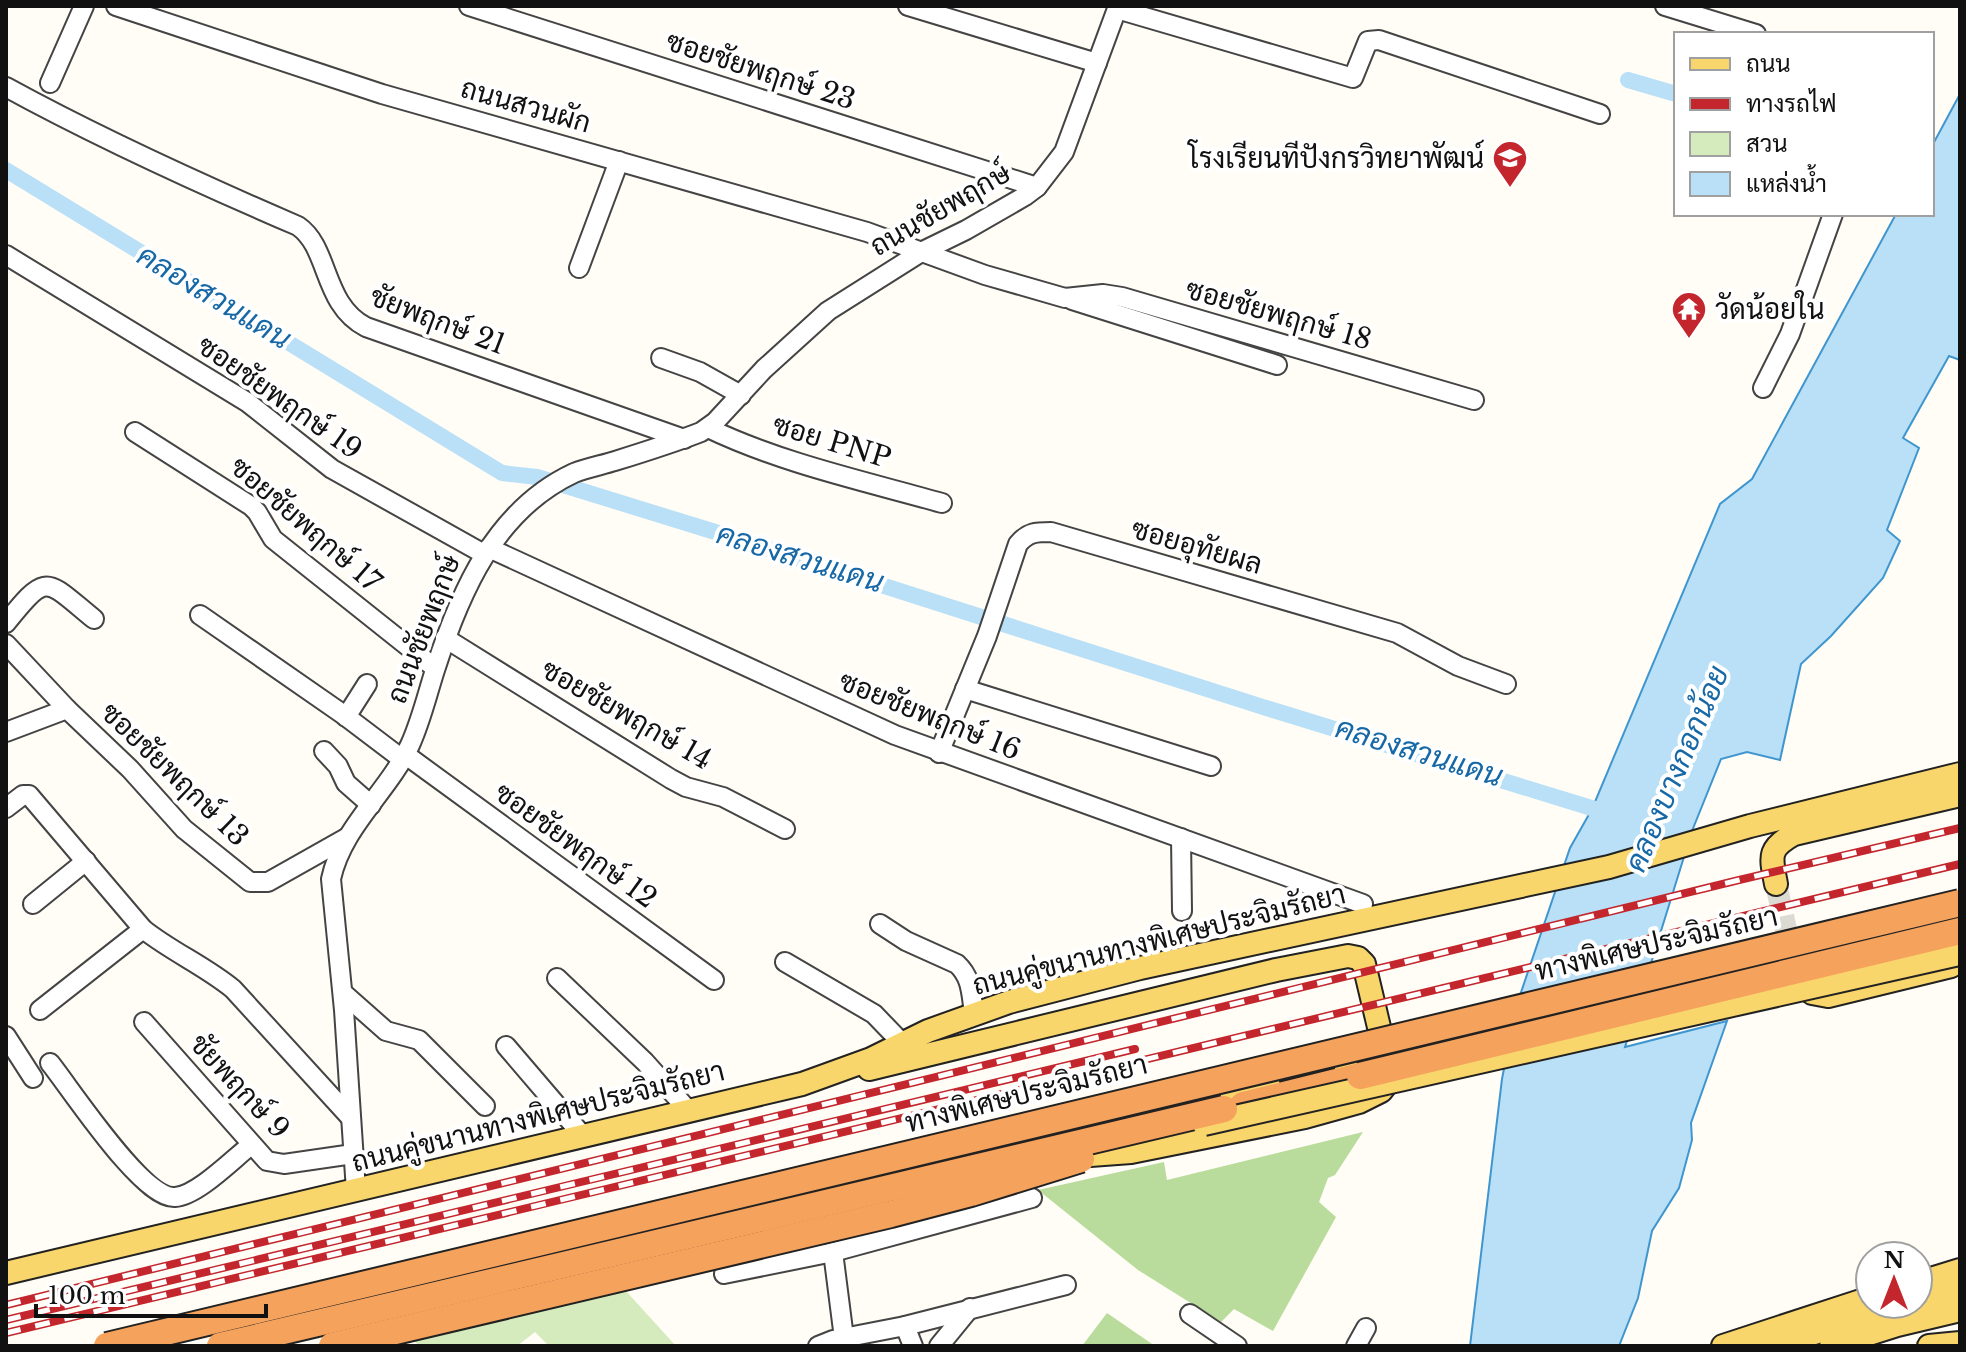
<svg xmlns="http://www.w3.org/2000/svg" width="1966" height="1352" font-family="'Libre Baskerville',Sarabun,serif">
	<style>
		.green { fill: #d5ebbd }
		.forest { fill: #b9dc9c }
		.water { fill: #b9e0f7; stroke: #3f96cf; stroke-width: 2 }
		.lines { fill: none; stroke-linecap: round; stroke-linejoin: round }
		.canal { stroke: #b9e0f7; stroke-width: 16 }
		.major-tunnel { stroke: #dbdad3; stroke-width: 22; stroke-dasharray: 22 11; stroke-linecap: butt }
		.minor-casing { stroke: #444; stroke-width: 22 }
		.major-casing { stroke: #222; stroke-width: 26 }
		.highway-casing { stroke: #222; stroke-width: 30 }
		.minor { stroke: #fff; stroke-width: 18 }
		.major { stroke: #f9d66b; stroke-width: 22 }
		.highway { stroke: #f5a25d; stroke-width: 26 }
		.rail-casing { stroke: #c4262e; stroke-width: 8 }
		.rail { stroke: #fff; stroke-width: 5; stroke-dasharray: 15; stroke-linecap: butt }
		.major-bridge-casing { stroke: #222; stroke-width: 26; stroke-linecap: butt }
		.highway-bridge-casing { stroke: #222; stroke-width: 30; stroke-linecap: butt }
		.major-bridge { stroke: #f9d66b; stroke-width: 22 }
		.highway-bridge { stroke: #f5a25d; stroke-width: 26 }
		.labels { text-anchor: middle; stroke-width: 8; stroke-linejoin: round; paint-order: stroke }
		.street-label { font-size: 28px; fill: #111; stroke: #fff }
		.poi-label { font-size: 28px; fill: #111; stroke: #fff; text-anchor: end }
		.water-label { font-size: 30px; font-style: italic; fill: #1768a6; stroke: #fff }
	</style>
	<rect width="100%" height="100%" fill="#fffdf5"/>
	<!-- green -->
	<polygon class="green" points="605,1268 676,1346 549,1346 535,1332 517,1346 419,1346 397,1321"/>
	<!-- forest -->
	<g class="forest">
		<polygon points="1363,1132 1335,1175 1328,1178 1319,1202 1336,1217 1273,1331 1234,1309 1221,1322 1138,1270 1038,1190 1164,1162 1167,1180"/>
		<polygon points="1107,1313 1155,1346 1082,1346"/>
	</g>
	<!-- water -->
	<polygon class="water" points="1960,94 1960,360 1949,356 1903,438 1919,448 1887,530 1900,541 1883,578 1831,636 1801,664 1780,760 1747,752 1721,759 1692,831 1625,1047 1727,1021 1691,1123 1692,1140 1679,1188 1652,1231 1638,1298 1619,1346 1470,1346 1502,1079 1516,1007 1570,848 1592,809 1720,504 1752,479 1896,214 1932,214 1932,146"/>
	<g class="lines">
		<!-- canal -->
		<g class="canal">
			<polyline points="1628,80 1676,94"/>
			<polyline points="6,170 502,473 537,477 712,531 1263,707 1611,814"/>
		</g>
		<!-- major-tunnel -->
		<polyline class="major-tunnel" points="1776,884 1787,934"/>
		<!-- minor casing -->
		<g class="minor-casing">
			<g id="minor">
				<polyline points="116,6 382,94 867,232 985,275 1065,298 1103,294 1122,297 1474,400"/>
				<polyline points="469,6 1037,187"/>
				<polyline points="908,6 1097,63"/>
				<polyline points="1665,6 1756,34"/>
				<polyline points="1117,9 1353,78 1368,41 1379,40 1600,114"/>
				<polyline points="50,83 84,6"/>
				<path d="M 6,87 C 101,139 198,183 298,226 C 330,248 322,304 366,327 L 684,439"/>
				<polyline points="6,255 247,402 332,469 484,554"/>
				<polyline points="579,268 619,161"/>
				<polyline points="1072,300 1277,365"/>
				<polyline points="661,358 700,372 741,395"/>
				<polyline points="1763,388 1790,334 1833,214"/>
				<path d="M 708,428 C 781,463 864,481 942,503"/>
				<polyline points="135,432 251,506 257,512 273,539 435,668"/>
				<polyline points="489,548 895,735 1363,904"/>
				<polyline points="200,615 344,715 402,759"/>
				<path d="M 6,623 C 48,571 45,579 94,619"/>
				<polyline points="445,638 671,779 686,787 723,797 785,829"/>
				<polyline points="6,644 67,709"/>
				<polyline points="965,689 1211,766"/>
				<polyline points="346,717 367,684"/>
				<polyline points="6,732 67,709 130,769 184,829 250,882 268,882 346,838"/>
				<polyline points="324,751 338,766 346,783 371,805"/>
				<path d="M 939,753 L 987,636 L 1018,544 C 1028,532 1036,532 1051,532 L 1397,633 L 1458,666 L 1506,684"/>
				<polyline points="406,755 714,980"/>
				<path d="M 6,808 L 23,795 L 29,795 L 143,929 C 172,952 205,966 233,989 L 350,1117"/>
				<polyline points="1181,838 1182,911"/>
				<polyline points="33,904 86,861"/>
				<path d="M 880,924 L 906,941 L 957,964 C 972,978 971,994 974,1013"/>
				<polyline points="785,962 874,1014 902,1043"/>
				<polyline points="557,978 645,1062 688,1110"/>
				<polyline points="343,993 386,1031 419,1040 485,1106"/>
				<polyline points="40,1010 143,929"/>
				<polyline points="144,1022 267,1161 284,1164 353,1154"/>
				<polyline points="6,1036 33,1078"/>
				<polyline points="506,1046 583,1136"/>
				<path d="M 50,1063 C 71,1089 143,1200 175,1197 C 197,1196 233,1159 251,1145"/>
				<path d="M 356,1191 L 344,1010 L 331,879 C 342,827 388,792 410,745 C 421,721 427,695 435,670 C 460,592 495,510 574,473 C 587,468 602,465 615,461 C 644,452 673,443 701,432 L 715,422 L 764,369 L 828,311 L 923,251 L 966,230 L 1025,196 L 1037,187 L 1064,152 L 1118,6"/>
				<polyline points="724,1274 833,1252"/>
				<polyline points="1190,1314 1237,1346"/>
				<polyline points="905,1326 913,1346"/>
				<polyline points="818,1346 833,1340 905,1326 1066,1285"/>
				<polyline points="845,1346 833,1252 1032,1198"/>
				<polyline points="939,1346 970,1308"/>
				<polyline points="1356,1346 1366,1328"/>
			</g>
		</g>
		<!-- major casing -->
		<g class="major-casing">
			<g id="major">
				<path d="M 1776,884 C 1771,857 1767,849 1794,834 L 1960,795"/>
				<polyline points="1801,983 1812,993 1828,996 1951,966"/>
				<path d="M 869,1069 L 1276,970 L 1348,956 L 1358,958 L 1364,964 L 1383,1044 C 1380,1062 1362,1065 1346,1069"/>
				<polyline points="1041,1135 1269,1086"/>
				<polyline points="1063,1157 1131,1152 1305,1117 1359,1102 1381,1091 1388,1082"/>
				<polyline points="6,1273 802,1084 871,1059 928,1031 1009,1002 1140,968 1609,867 1750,826 1960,774"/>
				<polyline points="1918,1283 1960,1270"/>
				<polyline points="392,1291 459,1275"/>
				<polyline points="1918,1301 1960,1289"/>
				<polyline points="1723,1346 1870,1298"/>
				<polyline points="1772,1346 1909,1304"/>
				<polyline points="1831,1346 1897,1325 1960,1310"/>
				<polyline points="1929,1346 1960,1343"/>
			</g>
		</g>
		<!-- highway casing -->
		<g class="highway-casing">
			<polyline id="highway" points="1243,1105 1360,1076"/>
		</g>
		<!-- minor -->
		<use href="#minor" class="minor"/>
		<!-- major -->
		<use href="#major" class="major"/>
		<!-- highway -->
		<use href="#highway" class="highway"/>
		<!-- rail casing -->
		<g class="rail-casing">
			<g id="rail">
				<polyline points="6,1305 1739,880 1960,828"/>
				<polyline points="6,1320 1135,1049"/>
				<polyline points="6,1333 1960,864"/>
			</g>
		</g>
		<!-- rail -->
		<use href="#rail" class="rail"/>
		<!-- major-bridge casing -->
		<g class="major-bridge-casing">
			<polyline id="major-bridge" points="1204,1124 1959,954"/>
		</g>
		<!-- highway-bridge casing -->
		<g class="highway-bridge-casing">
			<g id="highway-bridge">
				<polyline points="1360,1076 1960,931"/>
				<polyline points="107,1346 1960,903"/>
				<polyline points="220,1346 1224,1109"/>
				<polyline points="332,1346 891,1214 971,1193 1081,1159"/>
			</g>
		</g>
		<!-- major-bridge -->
		<use href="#major-bridge" class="major-bridge"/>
		<!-- highway-bridge -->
		<use href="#highway-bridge" class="highway-bridge"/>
	</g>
	<!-- icons -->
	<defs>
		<g id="school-pin" transform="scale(1.8)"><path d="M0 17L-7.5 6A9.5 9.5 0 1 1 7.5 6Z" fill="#c4262e" stroke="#fff"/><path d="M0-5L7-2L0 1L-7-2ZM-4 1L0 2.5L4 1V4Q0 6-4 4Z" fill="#fff"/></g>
		<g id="temple-pin" transform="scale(1.8)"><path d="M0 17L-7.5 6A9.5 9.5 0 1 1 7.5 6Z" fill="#c4262e" stroke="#fff"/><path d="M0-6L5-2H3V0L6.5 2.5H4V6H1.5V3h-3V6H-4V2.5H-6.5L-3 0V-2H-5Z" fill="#fff"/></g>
	</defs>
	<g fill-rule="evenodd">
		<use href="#school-pin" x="1510" y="158"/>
		<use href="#temple-pin" x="1689" y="309"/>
	</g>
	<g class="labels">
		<!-- street labels -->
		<g class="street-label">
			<text transform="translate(761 70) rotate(18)" y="10">ซอยชัยพฤกษ์ 23</text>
			<text transform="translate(526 105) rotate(16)" y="10">ถนนสวนผัก</text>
			<text transform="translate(940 209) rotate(-30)" y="10">ถนนชัยพฤกษ์</text>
			<text transform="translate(1279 314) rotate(16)" y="10">ซอยชัยพฤกษ์ 18</text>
			<text transform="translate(438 320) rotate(21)" y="10">ชัยพฤกษ์ 21</text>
			<text transform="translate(280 397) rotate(35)" y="10">ซอยชัยพฤกษ์ 19</text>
			<text transform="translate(832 441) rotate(17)" y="10">ซอย PNP</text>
			<text transform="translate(306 524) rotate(41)" y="10">ซอยชัยพฤกษ์ 17</text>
			<text transform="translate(1197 546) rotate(16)" y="10">ซอยอุทัยผล</text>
			<text transform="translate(423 629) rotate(-69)" y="10">ถนนชัยพฤกษ์</text>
			<text transform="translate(627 714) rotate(30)" y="10">ซอยชัยพฤกษ์ 14</text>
			<text transform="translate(930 715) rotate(22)" y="10">ซอยชัยพฤกษ์ 16</text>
			<text transform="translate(175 774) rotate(44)" y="10">ซอยชัยพฤกษ์ 13</text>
			<text transform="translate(576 845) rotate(36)" y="10">ซอยชัยพฤกษ์ 12</text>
			<text transform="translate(1159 939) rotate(-14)" y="10">ถนนคู่ขนานทางพิเศษประจิมรัถยา</text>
			<text transform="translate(1656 943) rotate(-13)" y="10">ทางพิเศษประจิมรัถยา</text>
			<text transform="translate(240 1086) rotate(47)" y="10">ชัยพฤกษ์ 9</text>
			<text transform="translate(1026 1093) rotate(-14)" y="10">ทางพิเศษประจิมรัถยา</text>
			<text transform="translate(538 1116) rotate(-14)" y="10">ถนนคู่ขนานทางพิเศษประจิมรัถยา</text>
		</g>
		<!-- poi labels -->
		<g class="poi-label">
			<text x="1484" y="168">โรงเรียนทีปังกรวิทยาพัฒน์</text>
			<text x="1715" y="319" text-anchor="start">วัดน้อยใน</text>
		</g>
		<!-- water labels -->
		<g class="water-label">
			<text transform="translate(214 297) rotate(31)" y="10">คลองสวนแดน</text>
			<text transform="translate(800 558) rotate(17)" y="10">คลองสวนแดน</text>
			<text transform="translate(1419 752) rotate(17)" y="10">คลองสวนแดน</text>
			<text transform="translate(1677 769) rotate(-67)" y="10">คลองบางกอกน้อย</text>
		</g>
	</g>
	<!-- border -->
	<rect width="1966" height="1352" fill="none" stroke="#111111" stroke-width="16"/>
	<!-- legend -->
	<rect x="1674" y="32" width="260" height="184" fill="#ffffff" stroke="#a0a0a0" stroke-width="2"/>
	<rect x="1690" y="58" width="40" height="12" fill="#f9d66b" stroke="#a0a0a0" stroke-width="2"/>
	<text x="1746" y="72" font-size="24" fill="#111111">ถนน</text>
	<rect x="1690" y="98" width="40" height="12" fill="#c4262e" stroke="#a0a0a0" stroke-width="2"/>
	<text x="1746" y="112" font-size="24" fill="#111111">ทางรถไฟ</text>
	<rect x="1690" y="132" width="40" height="24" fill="#d5ebbd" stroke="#a0a0a0" stroke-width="2"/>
	<text x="1746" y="152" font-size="24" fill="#111111">สวน</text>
	<rect x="1690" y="172" width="40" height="24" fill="#b9e0f7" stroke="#a0a0a0" stroke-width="2"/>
	<text x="1746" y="192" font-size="24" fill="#111111">แหล่งน้ำ</text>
	<!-- north arrow -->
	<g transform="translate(1894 1280)"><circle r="38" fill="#ffffff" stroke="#a0a0a0" stroke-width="2"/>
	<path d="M0-6L14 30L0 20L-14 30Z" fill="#c4262e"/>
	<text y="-12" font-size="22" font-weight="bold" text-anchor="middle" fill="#111111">N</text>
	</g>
	<!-- scale -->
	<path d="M36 1304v12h230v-12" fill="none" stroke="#111111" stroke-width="4"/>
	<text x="48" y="1304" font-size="24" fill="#111111" stroke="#ffffff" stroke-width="6" paint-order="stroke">100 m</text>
</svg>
